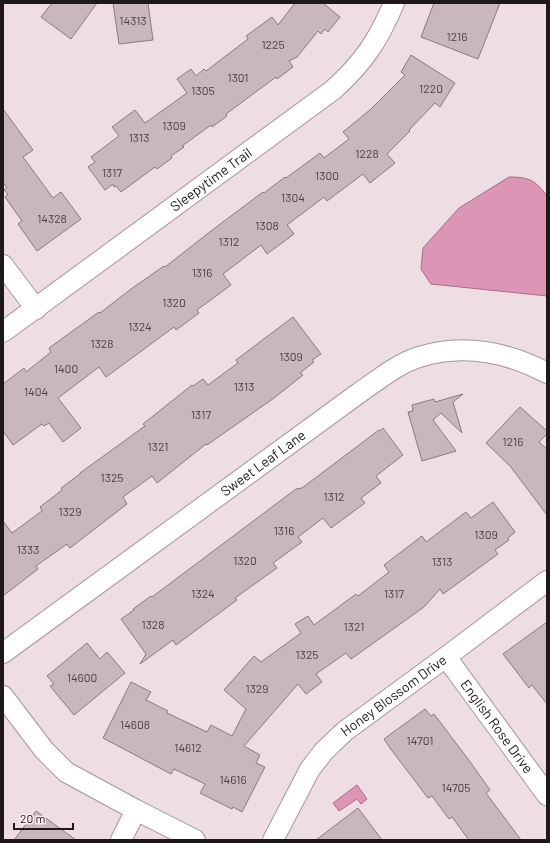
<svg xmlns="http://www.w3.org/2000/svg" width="550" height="843" font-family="Barlow,sans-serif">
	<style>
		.water { fill: #dc95b4; stroke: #a37086 }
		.building { fill: #c9b7be; stroke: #8a7980 }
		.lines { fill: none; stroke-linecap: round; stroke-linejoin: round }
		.minor-casing { stroke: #a6959c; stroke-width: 22 }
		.minor { stroke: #fff; stroke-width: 20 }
		.labels { text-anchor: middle; stroke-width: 3.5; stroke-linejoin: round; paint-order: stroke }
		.number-label { font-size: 12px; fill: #4a4044 }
		.street-label { font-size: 14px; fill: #1f181b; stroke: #fdeaf2 }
	</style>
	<rect width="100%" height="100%" fill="#efdde4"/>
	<!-- water -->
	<g class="water">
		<path d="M 509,177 C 529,177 535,180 547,196 L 547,296 L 431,284 L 421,269 L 423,248 L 459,208 Z"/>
		<polygon points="357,785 367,799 361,804 357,799 339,811 333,803"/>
	</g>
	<!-- building -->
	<g class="building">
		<polygon points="52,3 97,3 71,39 41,17"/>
		<polygon points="113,3 148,3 153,40 119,44"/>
		<polygon points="295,3 323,3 340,17 328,32 325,29 321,34 318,31 297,57 289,61 293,67 277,79 276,77 226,114 227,116 212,127 211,125 182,146 184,147 171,156 172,158 157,169 155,167 121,192 116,186 114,187 113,184 105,190 88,167 95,162 91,157 119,136 112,127 135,110 145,123 187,93 177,79 191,69 196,76 204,69 206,71 248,39 246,36 272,17 278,25"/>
		<polygon points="434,3 500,3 478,59 421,37"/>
		<polygon points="411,55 455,83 440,107 435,103 409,130 410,131 387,154 395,163 370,183 363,174 327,201 324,197 287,225 294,234 267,254 261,245 223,274 231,285 197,310 199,313 176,330 174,327 106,377 99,367 58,398 81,428 63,442 49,423 44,426 42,424 13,445 3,431 3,384 24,368 26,372 51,352 49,348 99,312 100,313 131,289 164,266 165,267 211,231 263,192 264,193 285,177 286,178 320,153 324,158 349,139 343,132 371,109 405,75 401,72"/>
		<polygon points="3,109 33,150 23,157 53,198 61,192 81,219 37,251 18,224 22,221 5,197 8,194 4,190 7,188 3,182"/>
		<polygon points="293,317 321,354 312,360 314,362 300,373 303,375 274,398 207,445 206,444 157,483 152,476 123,497 127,504 70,548 67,544 36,566 38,569 3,596 3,521 12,533 42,511 40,507 62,490 61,488 80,474 80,473 145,426 143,424 192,385 193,386 203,379 208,385 238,363 236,360"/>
		<polygon points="463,394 453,402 462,433 441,413 433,420 456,451 422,461 408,412 413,411 412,405 434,399 435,402"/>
		<polygon points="520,407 547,431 547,434 539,442 547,449 547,515 510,466 486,443"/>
		<polygon points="383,428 403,455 376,476 381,483 361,498 365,503 331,528 323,518 298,537 302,542 273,563 277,568 235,598 237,600 176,645 173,640 140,664 146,654 121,619 134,610 133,609 151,596 152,597 296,489 302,488 379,430 380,431"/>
		<polygon points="493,502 515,532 508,538 509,540 495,550 498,554 443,594 440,589 424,607 351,659 346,653 316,674 322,682 306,694 298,684 244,746 260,755 256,763 265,767 242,812 233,807 232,809 200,793 205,784 174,769 171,774 103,738 131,682 151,692 146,700 168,711 167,713 207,732 211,725 232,736 246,709 224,690 254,656 261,662 301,633 295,624 308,616 314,625 356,594 358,596 389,572 384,565 422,536 426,542 466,512 471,518"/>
		<polygon points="547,622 547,704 532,685 529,688 503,654"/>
		<polygon points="87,643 100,659 107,652 125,673 74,715 50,686 54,684 47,676"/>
		<polygon points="425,709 431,716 434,714 468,759 490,790 486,793 521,840 469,840 452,817 449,819 432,796 428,798 390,748 384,739"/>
		<polygon points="358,808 382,840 316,840"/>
		<polygon points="36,811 76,840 14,840"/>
	</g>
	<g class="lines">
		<!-- minor casing -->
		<g class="minor-casing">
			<g id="minor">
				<polyline points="3,265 36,309"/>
				<path id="s1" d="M 3,332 L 333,90 C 363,63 378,41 394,3"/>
				<path id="s2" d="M 3,653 L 359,393 C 378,380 397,364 419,357 C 464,343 507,352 547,373"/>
				<path id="s3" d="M 446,657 L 547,795"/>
				<polyline points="3,696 44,750 66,772 136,810 195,840"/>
				<polyline points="121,840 136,810"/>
				<path id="s4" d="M 273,840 L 310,769 L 324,751 L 345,731 L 446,657 L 547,581"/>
			</g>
		</g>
		<!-- minor -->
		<use href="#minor" class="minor"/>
	</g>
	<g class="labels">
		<!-- number labels -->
		<g class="number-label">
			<text x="133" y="25">14313</text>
			<text x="457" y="41">1216</text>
			<text x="273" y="49">1225</text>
			<text x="238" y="82">1301</text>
			<text x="431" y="93">1220</text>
			<text x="203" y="95">1305</text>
			<text x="174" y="130">1309</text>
			<text x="139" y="142">1313</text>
			<text x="367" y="158">1228</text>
			<text x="112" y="177">1317</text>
			<text x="327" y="180">1300</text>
			<text x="293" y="202">1304</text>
			<text x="52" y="223">14328</text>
			<text x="267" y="230">1308</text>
			<text x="229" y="246">1312</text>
			<text x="202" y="277">1316</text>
			<text x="174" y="307">1320</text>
			<text x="140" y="331">1324</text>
			<text x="102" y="348">1328</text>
			<text x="291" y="361">1309</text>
			<text x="66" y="373">1400</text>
			<text x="244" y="391">1313</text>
			<text x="36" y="396">1404</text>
			<text x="201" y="419">1317</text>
			<text x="513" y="446">1216</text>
			<text x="158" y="451">1321</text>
			<text x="112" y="482">1325</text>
			<text x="334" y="501">1312</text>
			<text x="70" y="516">1329</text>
			<text x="284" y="535">1316</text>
			<text x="486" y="539">1309</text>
			<text x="28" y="554">1333</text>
			<text x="245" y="565">1320</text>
			<text x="442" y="566">1313</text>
			<text x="203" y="598">1324</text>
			<text x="394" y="598">1317</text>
			<text x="153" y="629">1328</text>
			<text x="354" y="631">1321</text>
			<text x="307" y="659">1325</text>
			<text x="82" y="682">14600</text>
			<text x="257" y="693">1329</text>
			<text x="135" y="729">14608</text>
			<text x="420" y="745">14701</text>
			<text x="188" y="752">14612</text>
			<text x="233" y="784">14616</text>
			<text x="456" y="792">14705</text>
		</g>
		<!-- street labels -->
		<g class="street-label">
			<text dy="5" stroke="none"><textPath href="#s1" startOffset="258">Sleepytime Trail</textPath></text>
			<text dy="5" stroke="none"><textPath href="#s2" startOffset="322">Sweet Leaf Lane</textPath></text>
			<text dy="5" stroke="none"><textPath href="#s4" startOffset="192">Honey Blossom Drive</textPath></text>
			<text dy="5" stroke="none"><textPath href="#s3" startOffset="86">English Rose Drive</textPath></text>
		</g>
	</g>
	<!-- border -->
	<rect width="550" height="843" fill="none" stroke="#1f181b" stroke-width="8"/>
	<!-- scale -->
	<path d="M14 823v6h59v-6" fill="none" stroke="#1f181b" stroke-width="2"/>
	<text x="20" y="823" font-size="12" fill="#1f181b" stroke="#fdeaf2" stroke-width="3" paint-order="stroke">20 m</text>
</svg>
